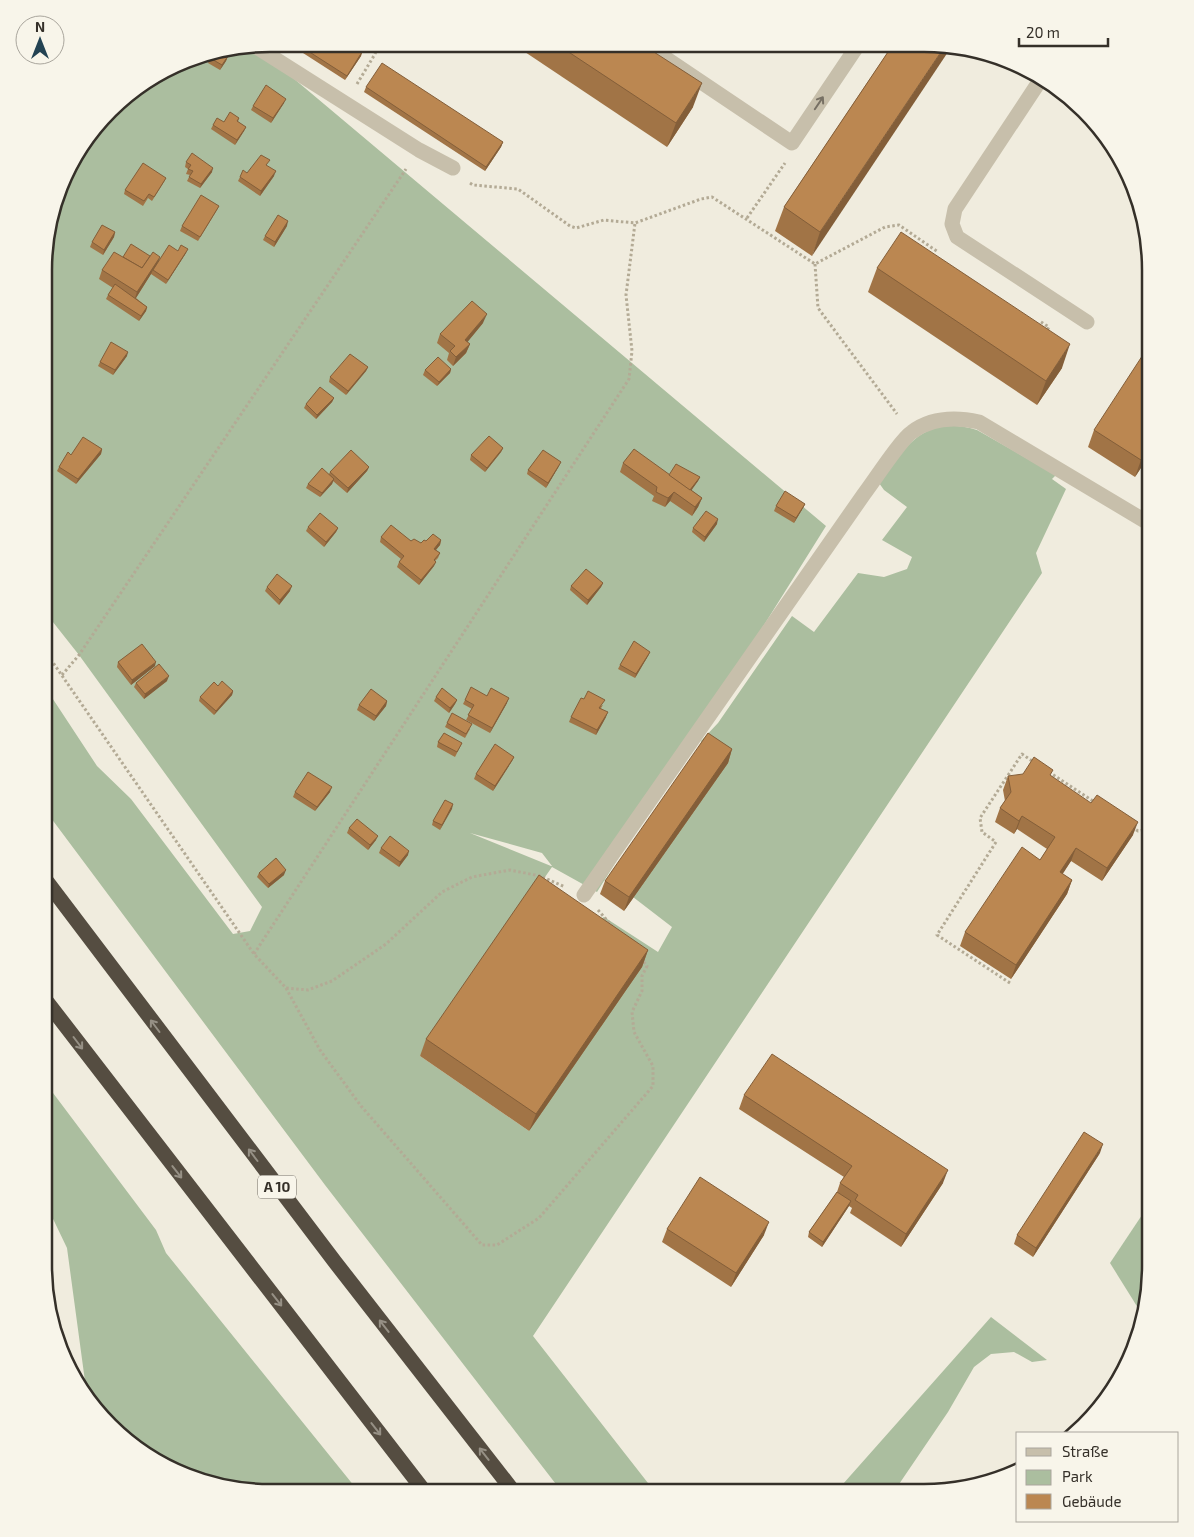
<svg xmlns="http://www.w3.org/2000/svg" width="1194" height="1537" font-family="'Exo 2',sans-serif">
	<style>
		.green { fill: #abbe9f; fill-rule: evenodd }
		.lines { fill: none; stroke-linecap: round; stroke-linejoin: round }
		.path { stroke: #b3aa95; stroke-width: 3; stroke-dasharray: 2.5 2.5; stroke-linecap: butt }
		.minor { stroke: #c7bfab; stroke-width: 15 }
		.highway { stroke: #554d41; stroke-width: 15 }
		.wall { fill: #a17446 }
		.shaded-wall { fill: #835e39 }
		.building { fill: #bb8751; stroke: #835e39 }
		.oneway { stroke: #777064 }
		.oneway2 { stroke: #969085 }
		.labels { text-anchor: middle; stroke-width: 4.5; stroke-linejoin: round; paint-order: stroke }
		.shield { fill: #f8f5ea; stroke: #706b63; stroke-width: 1 }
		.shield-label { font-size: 14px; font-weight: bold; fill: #353029 }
		.rim { fill: none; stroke: #353029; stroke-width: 2.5 }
	</style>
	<rect width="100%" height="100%" fill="#f0ecde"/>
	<!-- green -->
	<g class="green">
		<path d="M 255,46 L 826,526 L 597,892 L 552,867 L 420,1056 L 529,1131 L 585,928 L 604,917 L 658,952 L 672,927 L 633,897 L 727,763 L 703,746 L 701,741 L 718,723 L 792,616 L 814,632 L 858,573 L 884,577 L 907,569 L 912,557 L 882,540 L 907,507 L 884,490 L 879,483 C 906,446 924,414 977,430 L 1056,475 L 1052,479 L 1066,489 L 1036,553 L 1042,573 L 533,1336 L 655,1492 L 562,1492 L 325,1185 L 45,810 L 45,687 L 97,766 L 131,799 L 233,934 L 250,931 L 262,907 L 79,655 L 45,612 L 46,240 L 74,157 L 121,100 L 197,56 ZM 470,833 L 542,853 L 552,866 L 551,866 Z"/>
		<polygon points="44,1081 156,1230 166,1253 359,1492 241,1491 144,1455 114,1428 87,1396 67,1248 44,1200"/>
		<polygon points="1150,1203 1150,1282 1143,1316 1110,1263"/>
		<polygon points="991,1317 1047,1360 1032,1362 1014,1352 991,1354 974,1367 948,1412 893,1493 835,1493"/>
	</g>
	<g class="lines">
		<!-- path -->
		<g class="path">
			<polyline points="357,84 375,54 379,44"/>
			<polyline points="470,183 473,185 518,189 570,226 576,228 604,220 635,223 701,199 712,197 815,264 885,227 899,225 938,252"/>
			<polyline points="747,218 785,163"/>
			<polyline points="815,264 818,308 897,414"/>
			<polyline points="1041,322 1049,327 1046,332"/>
			<polyline points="45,651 254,954 286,988 308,990 332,981 386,944 442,892 472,877 510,870 540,876 565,887"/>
			<polyline points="62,675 79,655 406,169"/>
			<polyline points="1049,772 1096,803"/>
			<polyline points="1132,827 1138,831 1150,829"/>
			<polyline points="598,910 612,926"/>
			<polyline points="254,954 629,379 632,351 626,295 635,223"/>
			<polyline points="1010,983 937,935 996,842 982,832 980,818 1022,754 1035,763"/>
			<polyline points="286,988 320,1050 361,1106 482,1245 497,1245 539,1218 653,1086 653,1066 634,1032 632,1012 642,991 642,976 647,966 643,961"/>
		</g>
		<!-- minor -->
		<g class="minor">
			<polyline points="646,45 792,143 858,45"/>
			<polyline points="255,46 419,150 453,168"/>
			<polyline points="1041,79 955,209 952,224 957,237 1087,322"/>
			<path d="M 584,895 L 864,494 C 874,481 901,439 912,432 C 932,417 956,417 979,422 L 1150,524"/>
		</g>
		<!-- highway -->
		<g class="highway">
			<polyline points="45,879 335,1262 514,1492"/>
			<polyline points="44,998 425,1492"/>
		</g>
	</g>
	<!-- wall -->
	<g class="wall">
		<polygon points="289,44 351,44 362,52 361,56 345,80"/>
		<polygon points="513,44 643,45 693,107 667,147"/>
		<polygon points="892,46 812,256 775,231 784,207"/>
		<polygon points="228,56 226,61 220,70 208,63 210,58"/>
		<polygon points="366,87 503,142 501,147 485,171 364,92"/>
		<polygon points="284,103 271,123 251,110 253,106"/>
		<polygon points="239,118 238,122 246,127 244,131 235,145 211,129 213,125"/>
		<polygon points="186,162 212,172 200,188 187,181 190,175 186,174 188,169 185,167"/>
		<polygon points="267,166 274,176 260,196 238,181 240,177 247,173"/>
		<polygon points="166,178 164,182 152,201 148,198 143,206 124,194 125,190"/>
		<polygon points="219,206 217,210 198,241 180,231 182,226"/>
		<polygon points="287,226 274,247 263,240 265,236"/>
		<polygon points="115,232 114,237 103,255 90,247 92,242"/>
		<polygon points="178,251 186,253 166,284 151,274 136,298 147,307 146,311 139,321 106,299 108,295 113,288 99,279 102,270 123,257 158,261"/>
		<polygon points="877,268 1062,368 1037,405 868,292"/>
		<polygon points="483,323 467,342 470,344 466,353 453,366 447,360 449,353 437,343 440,334"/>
		<polygon points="127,356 113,375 98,366 100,362"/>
		<polygon points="368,367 366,371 346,395 329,382 330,377"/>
		<polygon points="451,369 450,373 437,386 423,375 425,370"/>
		<polygon points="334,398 332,402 316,419 304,408 306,404"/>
		<polygon points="1094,430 1150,454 1135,477 1088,447"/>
		<polygon points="503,448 501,452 485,472 470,460 471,455"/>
		<polygon points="102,449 101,454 76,484 57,471 59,467"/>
		<polygon points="623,463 669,475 700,477 698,481 691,490 702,498 698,507 692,516 670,501 665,507 652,501 654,496 620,472"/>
		<polygon points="559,466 546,488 527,474 528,470"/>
		<polygon points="369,467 367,471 347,493 333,481 332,484 320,497 306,488 308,484 329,474 330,472"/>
		<polygon points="805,504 803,508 794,523 774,511 776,506"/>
		<polygon points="717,524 704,542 692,532 693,528"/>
		<polygon points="308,527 338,528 336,532 324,547 306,531"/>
		<polygon points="381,537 421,543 426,541 441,540 440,545 436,550 440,553 438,558 435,561 434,566 419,585 397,567 399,562 401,559 380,542"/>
		<polygon points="603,583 601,587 587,605 570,590 571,586"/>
		<polygon points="267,587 290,591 279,605 265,591"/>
		<polygon points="650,652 648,656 635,678 618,669 620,665"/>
		<polygon points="118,662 155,666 131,685 117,667"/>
		<polygon points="167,681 144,699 134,687 136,683"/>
		<polygon points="218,686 233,691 232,695 214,715 199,701 200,697"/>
		<polygon points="487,696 507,703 490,733 466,720 472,709 463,704 465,700"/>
		<polygon points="436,697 457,700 455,704 449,713 434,701"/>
		<polygon points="387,701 386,706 374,721 357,710 359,705"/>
		<polygon points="603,705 601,708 606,717 596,735 569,722 571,717"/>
		<polygon points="447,723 470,729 465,738 445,727"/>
		<polygon points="438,742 462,743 455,757 437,747"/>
		<polygon points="732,749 728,763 624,911 600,894 605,881"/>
		<polygon points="514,757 512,761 493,791 474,779 476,774"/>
		<polygon points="1008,776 1051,776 1133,835 1102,881 1071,861 1062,874 1072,880 1067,894 1011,979 960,946 965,932 1040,860 1047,849 1017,829 1014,834 995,822 1000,808 1005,801 1003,790"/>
		<polygon points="295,792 330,792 315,811 293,797"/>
		<polygon points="453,804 440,830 432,825 433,821"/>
		<polygon points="349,828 376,840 368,850 347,833"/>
		<polygon points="381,848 408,855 399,867 379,853"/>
		<polygon points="259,873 284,875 268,888 257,877"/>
		<polygon points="648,950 642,967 529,1131 420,1056 426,1039"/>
		<polygon points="744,1095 943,1183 901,1247 850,1213 852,1208 849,1206 822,1247 808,1237 809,1232 837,1192 840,1183 844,1177 739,1109"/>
		<polygon points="1100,1153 1033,1257 1014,1244 1017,1235"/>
		<polygon points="667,1229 764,1235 731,1287 662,1242"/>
	</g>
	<!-- shaded-wall -->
	<g class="shaded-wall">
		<polygon points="945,46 952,46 812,256 820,232"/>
		<polygon points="362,52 361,56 345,80 347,76"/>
		<polygon points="228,56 226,61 220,70 222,65"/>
		<polygon points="702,83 693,107 667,147 676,123"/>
		<polygon points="286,99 284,103 271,123 273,118"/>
		<polygon points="246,127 244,131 235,145 237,140"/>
		<polygon points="503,142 501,147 485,171 486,167"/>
		<polygon points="213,168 212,172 200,188 201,184"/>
		<polygon points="276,171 274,176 260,196 261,191"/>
		<polygon points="288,221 287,226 274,247 275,242"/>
		<polygon points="115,232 114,237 103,255 104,250"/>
		<polygon points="188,249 186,253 166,284 168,280"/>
		<polygon points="160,257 157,266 153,270 151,274 134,301 137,292"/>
		<polygon points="147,307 146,311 139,321 141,316"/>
		<polygon points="487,314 483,323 461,350 465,340"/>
		<polygon points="470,344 466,353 453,366 456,357"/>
		<polygon points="1070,344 1062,368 1037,405 1046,381"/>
		<polygon points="128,352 127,356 113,375 115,370"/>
		<polygon points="368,367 366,371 346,395 348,391"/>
		<polygon points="451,369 450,373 437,386 439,382"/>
		<polygon points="334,398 332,402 316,419 317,415"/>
		<polygon points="1150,446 1150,454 1135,477 1141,460"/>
		<polygon points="503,448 501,452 485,472 487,468"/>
		<polygon points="102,449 101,454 76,484 78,479"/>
		<polygon points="561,462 559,466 546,488 548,483"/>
		<polygon points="369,467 367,471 347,493 348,488"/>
		<polygon points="700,477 698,481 686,498 687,493"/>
		<polygon points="334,479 332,484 320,497 322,493"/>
		<polygon points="674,492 670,501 665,507 668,498"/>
		<polygon points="702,498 698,507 692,516 695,507"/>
		<polygon points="805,504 803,508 794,523 796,518"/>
		<polygon points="718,519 717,524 704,542 705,537"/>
		<polygon points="338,528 336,532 324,547 326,542"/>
		<polygon points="441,540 440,545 433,553 434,549"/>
		<polygon points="436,562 434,566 419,585 421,580"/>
		<polygon points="603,583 601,587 587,605 588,600"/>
		<polygon points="292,586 290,591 279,605 280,600"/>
		<polygon points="650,652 648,656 635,678 636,674"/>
		<polygon points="156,662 155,666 131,685 132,680"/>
		<polygon points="169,676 167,681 144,699 145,694"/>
		<polygon points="233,691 232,695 214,715 216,711"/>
		<polygon points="509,698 507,703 490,733 492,728"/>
		<polygon points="457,700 455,704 449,713 450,708"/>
		<polygon points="387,701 386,706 374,721 376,716"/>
		<polygon points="608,712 606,717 596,735 597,730"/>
		<polygon points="732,749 728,763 624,911 629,897"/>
		<polygon points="514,757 512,761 493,791 495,786"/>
		<polygon points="332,787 330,792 315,811 317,807"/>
		<polygon points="453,804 452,809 440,830 442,825"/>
		<polygon points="1022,816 1017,829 1014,834 1019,821"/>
		<polygon points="1138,822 1133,835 1102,881 1107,868"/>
		<polygon points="378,836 376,840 368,850 370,845"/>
		<polygon points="1076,848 1071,861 1055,886 1060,872"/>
		<polygon points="409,851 408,855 399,867 400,862"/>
		<polygon points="286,870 284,875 268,888 269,884"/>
		<polygon points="1072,880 1067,894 1011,979 1016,965"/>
		<polygon points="648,950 642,967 529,1131 536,1114"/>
		<polygon points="1103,1144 1100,1153 1033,1257 1036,1248"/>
		<polygon points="948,1170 943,1183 901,1247 906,1234"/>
		<polygon points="851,1201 849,1206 822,1247 823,1242"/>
		<polygon points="769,1222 764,1235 731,1287 736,1273"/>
	</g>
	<!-- building -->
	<g class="building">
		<polygon points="297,44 351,44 362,52 347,76"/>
		<polygon points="558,45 643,45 702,83 676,123"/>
		<polygon points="892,46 945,46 820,232 784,207"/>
		<polygon points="221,52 228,56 222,65 210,58 213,53"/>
		<polygon points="382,63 503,142 486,167 366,87"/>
		<polygon points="266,85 286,99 273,118 253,106"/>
		<polygon points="230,112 239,118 237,121 246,127 237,140 213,125 217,118 224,122"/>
		<polygon points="192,153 213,168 201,184 189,177 193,171 188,169 191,165 186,162"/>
		<polygon points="261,155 270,160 266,165 276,171 261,191 240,177 243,170 247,173"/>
		<polygon points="143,163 166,178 154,197 149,194 144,201 125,190"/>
		<polygon points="201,195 219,206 200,237 182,226"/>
		<polygon points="278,215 288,221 275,242 265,236"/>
		<polygon points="102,225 115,232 104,250 92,242"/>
		<polygon points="901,232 1070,344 1046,381 877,268"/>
		<polygon points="131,244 150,256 142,268 123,257"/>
		<polygon points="169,245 178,251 181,245 188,249 168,280 153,270"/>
		<polygon points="114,252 142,268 153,252 160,257 137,292 102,270"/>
		<polygon points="115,284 147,307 141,316 108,295"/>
		<polygon points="472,301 487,314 465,340 470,344 456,357 450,351 455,346 440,334"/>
		<polygon points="111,342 128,352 115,370 100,362"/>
		<polygon points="1150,344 1150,446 1141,460 1094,430"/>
		<polygon points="350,354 368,367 348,391 330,377"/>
		<polygon points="438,357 451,369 439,382 425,370"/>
		<polygon points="320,387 334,398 317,415 306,404"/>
		<polygon points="489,436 503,448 487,468 471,455"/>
		<polygon points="83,437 102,449 78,479 59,467 68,452 71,455"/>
		<polygon points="634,449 702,498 695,507 674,492 668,498 656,492 657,487 623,463"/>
		<polygon points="351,450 369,467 348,488 330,472"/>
		<polygon points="543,450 561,462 548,483 528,470"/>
		<polygon points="676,464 700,477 690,490 669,475"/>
		<polygon points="322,468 334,479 322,493 308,484"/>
		<polygon points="785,491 805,504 796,518 776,506"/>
		<polygon points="706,511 718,519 705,537 693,528"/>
		<polygon points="320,513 338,528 326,542 308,527"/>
		<polygon points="391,525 411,541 414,539 421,543 424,540 426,541 433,534 441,540 434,549 440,553 434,560 436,562 421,580 399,562 404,556 381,537"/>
		<polygon points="586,569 603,583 588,600 571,586"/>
		<polygon points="277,574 292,586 280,600 267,587"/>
		<polygon points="634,641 650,652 636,674 620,665"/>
		<polygon points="142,644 156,662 132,680 118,662"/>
		<polygon points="159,664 169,676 145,694 136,683"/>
		<polygon points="222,681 233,691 216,711 200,697 214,682 218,686"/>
		<polygon points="471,687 487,696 491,688 509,698 492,728 468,715 474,705 465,700"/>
		<polygon points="442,688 457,700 450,708 436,697"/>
		<polygon points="371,689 387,701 376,716 359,705"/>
		<polygon points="588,691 605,700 599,708 608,712 597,730 571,717 581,698 584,699"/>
		<polygon points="452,713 472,724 466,734 447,723"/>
		<polygon points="444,733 462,743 457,752 438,742"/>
		<polygon points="708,733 732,749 629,897 605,881"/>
		<polygon points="495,744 514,757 495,786 476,774"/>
		<polygon points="1034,757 1053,770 1050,775 1091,803 1097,795 1138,822 1107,868 1076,848 1060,872 1072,880 1016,965 965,932 1022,847 1040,860 1055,837 1022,816 1019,821 1000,808 1011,792 1008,776 1023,774"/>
		<polygon points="308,772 332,787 317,807 295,792"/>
		<polygon points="445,800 453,804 442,825 433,821"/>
		<polygon points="357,819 378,836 370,845 349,828"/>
		<polygon points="390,836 409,851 400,862 381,848"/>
		<polygon points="276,858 286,870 269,884 259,873"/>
		<polygon points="539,875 648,950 536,1114 426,1039"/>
		<polygon points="772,1054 948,1170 906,1234 855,1200 858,1195 840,1183 852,1166 744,1095"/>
		<polygon points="1084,1132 1103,1144 1036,1248 1017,1235"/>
		<polygon points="700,1177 769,1222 736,1273 667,1229"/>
		<polygon points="837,1192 851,1201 823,1242 809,1232"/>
	</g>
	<!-- one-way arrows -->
	<defs><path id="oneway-shaft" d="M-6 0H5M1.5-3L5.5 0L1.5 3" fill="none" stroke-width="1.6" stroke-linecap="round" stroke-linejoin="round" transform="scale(1.25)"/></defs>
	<use class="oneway" href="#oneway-shaft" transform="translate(819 103) rotate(-56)"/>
	<g class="oneway2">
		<use href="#oneway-shaft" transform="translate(155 1026) rotate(-127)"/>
		<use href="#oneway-shaft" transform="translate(78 1043) rotate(53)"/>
		<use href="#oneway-shaft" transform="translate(253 1155) rotate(-127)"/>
		<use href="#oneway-shaft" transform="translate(177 1172) rotate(52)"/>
		<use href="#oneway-shaft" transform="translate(277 1300) rotate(52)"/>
		<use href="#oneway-shaft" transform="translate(384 1326) rotate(-128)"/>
		<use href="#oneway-shaft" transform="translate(376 1429) rotate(52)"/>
		<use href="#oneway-shaft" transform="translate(484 1454) rotate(-128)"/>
	</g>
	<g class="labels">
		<!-- shield labels -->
		<rect class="shield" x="258" y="1175.5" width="38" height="23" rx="4"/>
		<g class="shield-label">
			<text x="277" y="1192">A 10</text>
		</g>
	</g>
	<!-- crop -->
	<path d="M0 0H1194V1537H0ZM270 52H924A218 218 0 0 1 1142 270V1266A218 218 0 0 1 924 1484H270A218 218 0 0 1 52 1266V270A218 218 0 0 1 270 52Z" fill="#f8f5ea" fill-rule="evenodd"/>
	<path class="rim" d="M270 52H924A218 218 0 0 1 1142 270V1266A218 218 0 0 1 924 1484H270A218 218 0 0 1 52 1266V270A218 218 0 0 1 270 52Z"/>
	<!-- legend -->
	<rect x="1016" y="1432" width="162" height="90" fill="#f8f5ea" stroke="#aaa69d"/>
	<rect x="1026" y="1448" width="25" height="8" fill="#c7bfab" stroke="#aaa69d"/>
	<text x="1062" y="1457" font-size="15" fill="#353029">Straße</text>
	<rect x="1026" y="1470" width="25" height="15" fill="#abbe9f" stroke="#aaa69d"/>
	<text x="1062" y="1482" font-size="15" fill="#353029">Park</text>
	<rect x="1026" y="1494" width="25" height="15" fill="#bb8751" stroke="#aaa69d"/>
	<text x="1062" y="1507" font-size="15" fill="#353029">Gebäude</text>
	<!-- north arrow -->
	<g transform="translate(40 40)"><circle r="24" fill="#f8f5ea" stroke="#aaa69d"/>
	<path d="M0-4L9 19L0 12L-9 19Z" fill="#234353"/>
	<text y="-8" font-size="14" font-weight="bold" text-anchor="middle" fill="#353029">N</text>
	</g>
	<!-- scale -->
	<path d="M1019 38v8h89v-8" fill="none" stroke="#353029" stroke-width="2.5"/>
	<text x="1026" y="38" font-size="15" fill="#353029" stroke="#f8f5ea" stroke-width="4" paint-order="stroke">20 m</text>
</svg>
